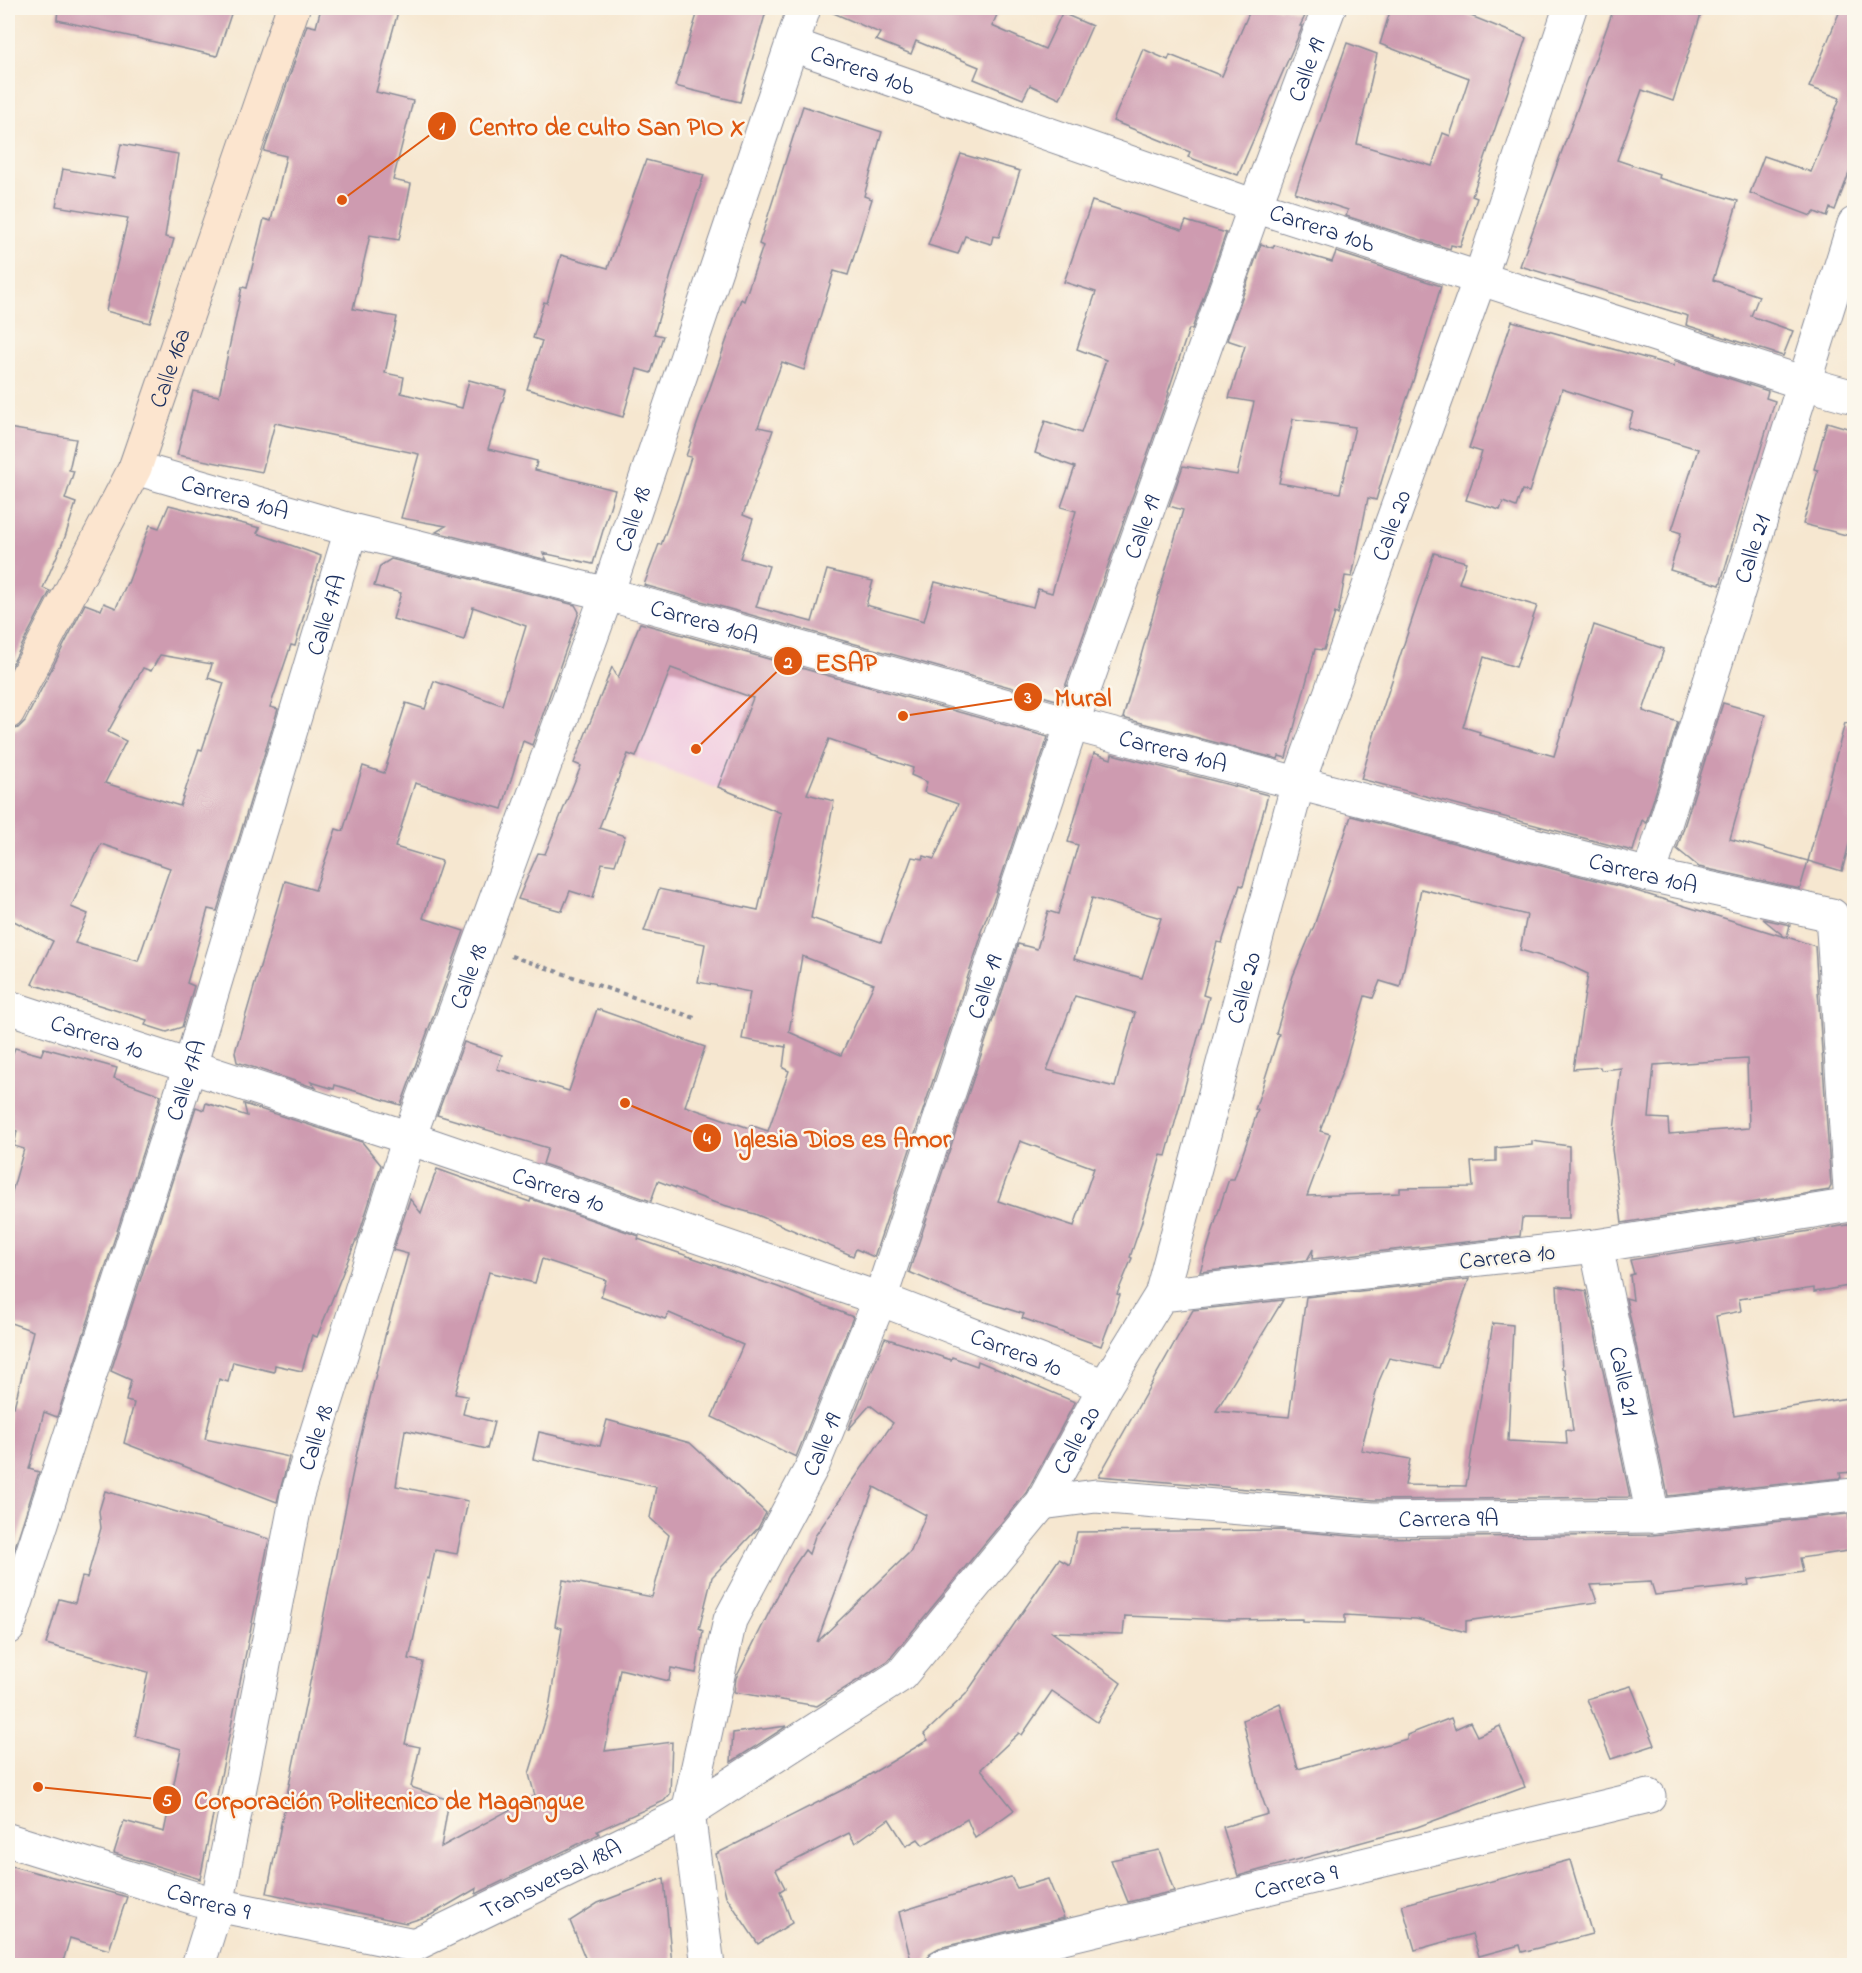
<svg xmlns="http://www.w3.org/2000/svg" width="1862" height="1973" font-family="'Indie Flower',sans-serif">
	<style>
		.built { fill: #f2cfe1 }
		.building { fill: #ce9bb0; fill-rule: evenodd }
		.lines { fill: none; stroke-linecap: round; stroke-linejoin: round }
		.street-casing { stroke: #888b97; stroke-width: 35 }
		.secondary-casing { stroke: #888b97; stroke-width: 35 }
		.path { stroke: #888b97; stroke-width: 4; stroke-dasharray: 4.5 4.5; stroke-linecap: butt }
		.street { stroke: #fff; stroke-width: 33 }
		.secondary { stroke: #fce5cf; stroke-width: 33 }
		.labels { text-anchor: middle; stroke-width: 5; stroke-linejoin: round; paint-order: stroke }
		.street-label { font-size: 24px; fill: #1b2f5e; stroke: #fbf7ec }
		.leader { fill: none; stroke: #de5710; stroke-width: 2 }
		.callout-dot { fill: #de5710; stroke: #fbf7ec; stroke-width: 2 }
		.mark-label { font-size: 18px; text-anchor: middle; font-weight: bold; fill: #fff }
		.callout-label { font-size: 26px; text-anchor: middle; font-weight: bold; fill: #de5710; stroke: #fbf7ec; stroke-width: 5; stroke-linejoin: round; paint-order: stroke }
	</style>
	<rect width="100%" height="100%" fill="#fbf7ec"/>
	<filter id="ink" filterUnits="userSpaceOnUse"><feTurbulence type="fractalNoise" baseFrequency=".0167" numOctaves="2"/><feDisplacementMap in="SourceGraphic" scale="12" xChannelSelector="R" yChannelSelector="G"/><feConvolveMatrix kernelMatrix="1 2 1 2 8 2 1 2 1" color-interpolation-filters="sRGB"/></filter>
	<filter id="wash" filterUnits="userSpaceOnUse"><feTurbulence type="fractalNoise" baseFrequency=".008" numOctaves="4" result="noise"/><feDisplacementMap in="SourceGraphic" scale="24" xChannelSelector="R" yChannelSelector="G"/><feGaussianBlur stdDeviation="1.35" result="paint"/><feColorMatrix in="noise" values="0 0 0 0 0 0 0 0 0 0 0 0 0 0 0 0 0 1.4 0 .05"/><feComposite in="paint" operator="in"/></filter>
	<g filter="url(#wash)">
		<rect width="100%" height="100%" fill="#f6e7d0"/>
		<!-- built -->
		<polygon class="built" points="635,635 755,678 771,776 760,805 624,753 613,780 617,782 586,860 547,849 580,767 576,764 587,738 594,741"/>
		<g id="blocks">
			<!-- building -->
			<g class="building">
				<polygon points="58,8 233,8 217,56 57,20"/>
				<polygon points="321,8 399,8 376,92 413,101 393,180 411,184 399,240 370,235 353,309 397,317 385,373 404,377 401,393 462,408 469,380 506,390 488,449 537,461 535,470 615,490 593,564 543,553 547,560 436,532 446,526 401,518 419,454 275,423 262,472 177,455 193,391 219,396 242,287 247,288 264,219 271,221 286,156 264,151 307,25 316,27"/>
				<polygon points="699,8 767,8 740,102 675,86"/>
				<polygon points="822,8 1000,8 992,26 1045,49 1062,13 1092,26 1060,99 1030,85 1023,99 974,79 979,67 916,41 911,54 876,40 880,33"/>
				<polygon points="1251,8 1284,8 1305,16 1300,26 1302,26 1301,30 1238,175 1188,157 1190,152 1113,121 1143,49 1168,60 1170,55 1222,76"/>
				<polygon points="1391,8 1451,8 1526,38 1472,196 1477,198 1460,247 1451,245 1450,249 1346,216 1348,210 1295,193 1347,43 1377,54 1357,144 1432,166 1443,133 1450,136 1469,78 1380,44"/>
				<polygon points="1614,8 1703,8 1673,101 1642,90 1617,160 1659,174 1658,178 1738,201 1713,280 1759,296 1751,316 1793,331 1783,356 1686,325 1688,316 1520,266"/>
				<polygon points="1841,8 1854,8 1854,160 1835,210 1830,208 1827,217 1815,212 1811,216 1750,193 1764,156 1811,172 1840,98 1809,87"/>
				<polygon points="803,106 882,132 864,196 872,199 848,275 834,271 804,370 782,362 758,427 773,430 743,515 753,519 740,558 769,566 756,607 812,622 827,570 873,581 866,605 924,621 935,582 1033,607 1038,589 1052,593 1076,511 1061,507 1075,467 1035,453 1045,421 1081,433 1106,360 1077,349 1096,292 1064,282 1092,201 1182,230 1186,221 1226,233 1192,329 1189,329 1168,392 1169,393 1060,701 644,585 659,544 661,545 678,498 691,457 686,456 741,299 744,301 763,246 759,244"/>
				<polygon points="121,144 178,154 165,237 174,239 150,323 106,311 128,218 56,206 63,169 114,178"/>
				<polygon points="961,154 1020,171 999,237 993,236 991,244 965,236 958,254 928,245"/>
				<polygon points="646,160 704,175 673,268 654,334 663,336 651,373 637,369 623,417 527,389 542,341 533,338 544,302 547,303 561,255 608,268"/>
				<path d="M 1261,244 L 1273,248 L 1274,245 L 1332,262 L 1336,252 L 1441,286 L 1413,381 L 1398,425 L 1376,500 L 1368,498 L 1352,577 L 1345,576 L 1338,615 L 1335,613 L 1324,650 L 1315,649 L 1286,758 L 1279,756 L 1278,759 L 1123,718 L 1183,510 L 1169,506 L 1183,466 L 1237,475 L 1254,402 L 1229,398 L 1245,346 L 1227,340 ZM 1293,419 L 1355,427 L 1340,493 L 1279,483 Z"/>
				<polygon points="1512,321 1674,366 1675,361 1768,391 1766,398 1775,401 1720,585 1670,570 1681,533 1672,530 1698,449 1628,428 1633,412 1562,389 1529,492 1522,490 1516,507 1503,502 1500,510 1466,500 1482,452 1469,448"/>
				<polygon points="1827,422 1854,430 1854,537 1803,524 1818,470 1814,469"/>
				<polygon points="8,428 76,439 69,470 74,471 65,499 76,503 65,537 43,588 50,591 8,672"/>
				<path d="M 169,505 L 260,528 L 257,533 L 321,556 L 295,646 L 291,645 L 270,707 L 278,709 L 217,911 L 208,909 L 187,983 L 194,986 L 182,1027 L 167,1032 L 145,1025 L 147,1020 L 32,984 L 53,941 L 8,918 L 8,731 L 18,728 L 25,721 L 85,604 L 101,610 L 104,603 L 116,608 L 127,583 L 128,583 L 150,525 L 159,528 ZM 160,655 L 212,664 L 208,678 L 224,683 L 202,750 L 199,749 L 180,806 L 105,783 L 126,741 L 108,732 L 143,668 L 151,671 ZM 101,844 L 170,868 L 138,961 L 75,943 L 88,914 L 71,907 Z"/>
				<polygon points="1434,553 1466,562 1459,583 1537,606 1516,667 1484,657 1463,727 1480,732 1479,735 1554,756 1594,625 1664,649 1643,711 1678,722 1646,823 1642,820 1633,851 1361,779 1375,732"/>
				<polygon points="391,559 575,605 579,612 532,745 523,741 502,809 415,783 395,847 442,861 423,918 464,931 401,1105 335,1085 334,1089 311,1082 316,1088 237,1062 235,1052 285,881 315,890 336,829 343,831 363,766 384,773 406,703 425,709 434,681 502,705 526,626 473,607 464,640 393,619 401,593 374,586 380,566"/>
				<path d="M 640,623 L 1048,737 L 995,896 L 980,934 L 982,934 L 874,1257 L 856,1249 L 853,1256 L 755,1214 L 713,1202 L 658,1181 L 651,1201 L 543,1164 L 548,1148 L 437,1115 L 464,1042 L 502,1055 L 497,1069 L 569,1091 L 597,1009 L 705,1047 L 685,1106 L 749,1128 L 750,1125 L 768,1131 L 789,1071 L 783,1068 L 786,1044 L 786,1047 L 742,1039 L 750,992 L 698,982 L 705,944 L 644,931 L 659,889 L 758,910 L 781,813 L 718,787 L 753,698 L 671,668 L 636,757 L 628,754 L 599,828 L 625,836 L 615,865 L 602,863 L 593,898 L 570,891 L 562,911 L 518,899 L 538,853 L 545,854 L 581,766 L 574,763 L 612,667 L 618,678 ZM 829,739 L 913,768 L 911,775 L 927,782 L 924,792 L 958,804 L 934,859 L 924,856 L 923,859 L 912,857 L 881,942 L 811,918 L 834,801 L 807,794 ZM 802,956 L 874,984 L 841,1055 L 789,1032 Z"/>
				<polygon points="1723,703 1765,715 1730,839 1808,861 1800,889 1699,867 1677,849"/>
				<polygon points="1845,723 1854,725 1854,825 1842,871 1808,861"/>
				<path d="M 1094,753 L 1111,759 L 1112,754 L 1268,795 L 1243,886 L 1240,885 L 1222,943 L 1217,942 L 1203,995 L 1209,997 L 1166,1156 L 1161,1155 L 1141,1224 L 1130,1257 L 1132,1258 L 1117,1294 L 1120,1295 L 1101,1346 L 1022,1318 L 1024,1314 L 963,1295 L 909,1272 L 1018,944 L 1037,949 L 1048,911 L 1058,914 L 1078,845 L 1068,842 ZM 1092,898 L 1161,918 L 1142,978 L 1074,959 ZM 1075,996 L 1135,1013 L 1115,1087 L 1047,1070 ZM 1020,1141 L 1094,1168 L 1074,1226 L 998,1201 Z"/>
				<path d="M 1351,816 L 1633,890 L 1785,937 L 1763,919 L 1790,925 L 1787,937 L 1815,946 L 1831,1186 L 1829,1190 L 1622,1223 L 1612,1149 L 1621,1068 L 1601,1070 L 1600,1067 L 1573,1069 L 1588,974 L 1564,963 L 1520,950 L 1527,915 L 1421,889 L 1400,987 L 1380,981 L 1373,998 L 1365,996 L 1344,1067 L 1320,1131 L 1330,1134 L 1307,1196 L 1400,1193 L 1400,1188 L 1473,1187 L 1471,1162 L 1496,1161 L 1496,1148 L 1532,1145 L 1532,1141 L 1569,1146 L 1569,1218 L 1522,1218 L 1520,1236 L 1312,1259 L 1313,1249 L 1307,1260 L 1200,1272 L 1222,1200 L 1229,1179 L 1234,1179 L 1258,1110 L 1255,1110 L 1279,1034 L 1276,1033 L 1293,976 L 1314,926 ZM 1747,1059 L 1749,1128 L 1669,1134 L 1668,1119 L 1649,1118 L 1654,1065 Z"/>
				<polygon points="15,1048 41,1055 44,1048 117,1068 114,1078 161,1095 57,1417 44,1412 29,1469 39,1472 8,1569 8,1405 14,1407 33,1331 8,1322 8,1206 24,1149 14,1146 17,1131 8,1128 8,1051 13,1053"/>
				<polygon points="206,1103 247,1116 244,1104 362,1142 381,1165 357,1241 356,1240 317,1337 312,1335 302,1371 275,1365 274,1372 233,1362 228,1382 219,1379 205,1439 289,1457 277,1502 124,1443 134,1403 126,1401 131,1380 111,1371 196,1107 204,1110"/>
				<polygon points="437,1169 530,1202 531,1199 639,1236 638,1239 778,1287 853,1317 796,1457 712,1417 743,1345 669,1313 665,1319 601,1296 606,1280 542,1259 535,1283 489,1272 455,1394 467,1396 463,1414 494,1422 487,1449 405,1430 396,1486 468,1501 457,1554 435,1550 429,1579 427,1578 409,1659 423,1662 405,1744 420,1747 411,1787 449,1800 441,1847 535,1796 529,1774 549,1708 562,1628 555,1626 563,1580 652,1597 669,1535 650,1518 656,1487 533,1459 539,1432 600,1446 607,1420 690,1443 766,1513 758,1528 712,1577 699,1629 703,1631 696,1673 671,1668 669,1681 620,1669 605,1751 672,1742 670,1794 664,1801 597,1831 599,1834 476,1894 477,1888 431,1915 406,1923 267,1893 357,1452 386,1332 408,1254 393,1250 410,1199 421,1213"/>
				<polygon points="1854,1224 1854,1285 1814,1292 1814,1288 1739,1299 1741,1311 1716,1316 1734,1416 1854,1397 1854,1472 1840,1473 1841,1478 1668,1496 1626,1298 1633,1300 1630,1275 1634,1274 1630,1260"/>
				<polygon points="1469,1279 1439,1368 1389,1358 1379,1381 1361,1450 1410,1459 1405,1485 1466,1486 1493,1323 1513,1325 1508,1441 1567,1444 1566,1430 1573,1431 1565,1369 1562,1369 1557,1286 1586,1291 1630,1497 1374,1500 1099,1476 1193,1310 1283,1300 1216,1411 1289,1417 1306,1297"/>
				<path d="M 885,1338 L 951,1360 L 952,1357 L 977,1366 L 978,1361 L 1075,1402 L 1026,1493 L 888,1661 L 817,1706 L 734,1692 L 736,1678 L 788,1575 L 805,1550 L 809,1554 L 815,1536 L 893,1423 L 870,1405 L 848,1430 ZM 874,1487 L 926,1515 L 911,1551 L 817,1642 Z"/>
				<polygon points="105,1491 269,1539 200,1879 114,1853 124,1821 164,1832 181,1749 135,1736 148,1672 46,1644 59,1599 75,1603 82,1577 87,1578 101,1528 99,1511"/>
				<polygon points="1848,1514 1854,1550 1800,1558 1803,1572 1748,1580 1749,1585 1655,1595 1651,1582 1591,1585 1597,1602 1466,1621 1466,1632 1416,1619 1345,1615 1345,1623 1303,1622 1303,1619 1229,1620 1125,1616 1123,1634 1052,1632 1121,1683 1097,1722 1052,1691 1022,1735 1019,1733 981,1769 1014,1810 975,1838 967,1819 923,1845 918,1839 906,1846 889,1819 855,1843 849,1833 776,1870 785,1888 780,1891 792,1923 758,1944 726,1896 716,1854 856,1783 928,1740 924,1734 966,1694 1059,1559 1070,1565 1077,1532 1282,1530 1373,1538 1653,1535"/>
				<polygon points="1631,1686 1655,1745 1611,1759 1587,1699"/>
				<polygon points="1280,1703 1298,1769 1407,1739 1407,1735 1451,1718 1455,1729 1470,1722 1477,1736 1500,1726 1525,1787 1417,1827 1238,1876 1223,1827 1268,1814 1258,1786 1243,1720"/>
				<polygon points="787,1726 731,1762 733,1733"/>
				<polygon points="1159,1850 1174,1891 1128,1902 1111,1860"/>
				<polygon points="1570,1860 1592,1934 1522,1952 1520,1945 1479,1956 1472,1934 1415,1950 1402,1905"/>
				<polygon points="8,1865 127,1897 109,1950 70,1938 62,1965 8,1965"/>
				<polygon points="1011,1877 1017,1888 1048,1879 1064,1918 939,1948 930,1953 925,1965 912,1965 899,1912"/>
				<polygon points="664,1878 672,1965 588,1965 570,1921 598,1903"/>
			</g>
		</g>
	</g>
	<g filter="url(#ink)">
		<use href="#blocks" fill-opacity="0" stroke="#888b97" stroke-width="1.5"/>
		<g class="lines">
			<!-- street casing -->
			<g class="street-casing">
				<g id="street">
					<path id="s1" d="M 793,45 L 1255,206 L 1804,383 L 1854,397"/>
					<path id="s2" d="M 135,468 L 351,530 L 607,594 L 1072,724 L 1649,875 L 1832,915 L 1851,1205 L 1596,1246 L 1161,1295"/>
					<path id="s3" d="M 1649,875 L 1854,224"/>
					<path id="s4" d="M 8,1007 L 409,1138 L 880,1299 L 1105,1386"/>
					<path id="s5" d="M 1596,1246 L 1653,1516"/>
					<path id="s6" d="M 1042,1503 L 1096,1496 L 1373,1519 L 1653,1516 L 1854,1495"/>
					<path id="s7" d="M 8,1628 L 190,1066 L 351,530"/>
					<path id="s8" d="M 8,1840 L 217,1905 L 414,1945"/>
					<path id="s9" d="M 414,1945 L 688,1812 L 901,1675 L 1042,1503 L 1105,1386 L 1161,1295 L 1298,783 L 1480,278 L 1570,8"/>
					<path id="s10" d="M 198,1966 L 217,1905 L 297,1495 L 409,1138 L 607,594 L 804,8"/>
					<path id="s11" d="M 708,1966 L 688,1812 L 730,1620 L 814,1463 L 880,1299 L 1072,724 L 1255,206 L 1329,8"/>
					<path id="s12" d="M 943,1966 L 1649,1796"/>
				</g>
			</g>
			<!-- secondary casing -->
			<g class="secondary-casing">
				<g id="secondary">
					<path id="s13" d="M 8,712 L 135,468 L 293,8"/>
				</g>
			</g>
			<!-- path -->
			<polyline class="path" points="511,956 698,1019"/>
			<!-- street -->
			<use href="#street" class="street"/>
			<!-- secondary -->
			<use href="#secondary" class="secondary"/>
		</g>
	</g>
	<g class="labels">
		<!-- street labels -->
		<g class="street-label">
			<text dy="8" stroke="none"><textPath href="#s11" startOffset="2008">Calle 19</textPath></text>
			<text dy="8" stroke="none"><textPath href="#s1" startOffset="74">Carrera 10b</textPath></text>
			<text dy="8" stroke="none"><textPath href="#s1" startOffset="560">Carrera 10b</textPath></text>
			<text dy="8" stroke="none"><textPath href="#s13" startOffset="381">Calle 16a</textPath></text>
			<text dy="8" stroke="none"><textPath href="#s2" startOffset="104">Carrera 10A</textPath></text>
			<text dy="8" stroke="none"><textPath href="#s10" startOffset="1514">Calle 18</textPath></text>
			<text dy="8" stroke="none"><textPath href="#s9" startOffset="1824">Calle 20</textPath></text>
			<text dy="8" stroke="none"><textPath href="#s11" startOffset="1522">Calle 19</textPath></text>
			<text dy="8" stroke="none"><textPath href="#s3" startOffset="342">Calle 21</textPath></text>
			<text dy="8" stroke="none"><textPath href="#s7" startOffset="1062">Calle 17A</textPath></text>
			<text dy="8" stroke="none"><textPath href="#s2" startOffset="590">Carrera 10A</textPath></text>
			<text dy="8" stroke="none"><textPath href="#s2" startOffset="1076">Carrera 10A</textPath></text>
			<text dy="8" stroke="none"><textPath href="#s2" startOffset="1562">Carrera 10A</textPath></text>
			<text dy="8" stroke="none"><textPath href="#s10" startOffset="1028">Calle 18</textPath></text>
			<text dy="8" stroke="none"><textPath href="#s11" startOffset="1036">Calle 19</textPath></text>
			<text dy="8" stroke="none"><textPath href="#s9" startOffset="1338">Calle 20</textPath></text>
			<text dy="8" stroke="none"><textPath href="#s4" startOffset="94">Carrera 10</textPath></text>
			<text dy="8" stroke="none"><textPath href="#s7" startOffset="576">Calle 17A</textPath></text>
			<text dy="8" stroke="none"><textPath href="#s4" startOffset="580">Carrera 10</textPath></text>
			<text transform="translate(1507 1256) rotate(-6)" y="8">Carrera 10</text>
			<text dy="8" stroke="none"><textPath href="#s4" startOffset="1066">Carrera 10</textPath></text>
			<text dy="8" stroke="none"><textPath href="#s5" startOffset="138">Calle 21</textPath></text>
			<text dy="8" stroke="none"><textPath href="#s10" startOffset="542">Calle 18</textPath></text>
			<text dy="8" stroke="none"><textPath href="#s9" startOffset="852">Calle 20</textPath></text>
			<text dy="8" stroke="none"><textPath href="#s11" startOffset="550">Calle 19</textPath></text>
			<text dy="8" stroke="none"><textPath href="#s6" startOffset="408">Carrera 9A</textPath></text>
			<text dy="8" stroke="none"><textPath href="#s9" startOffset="152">Transversal 18A</textPath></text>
			<text dy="8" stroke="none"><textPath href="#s12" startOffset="363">Carrera 9</textPath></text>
			<text dy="8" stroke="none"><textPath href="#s8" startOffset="210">Carrera 9</textPath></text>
		</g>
	</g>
	<!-- callouts -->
	<path class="leader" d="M342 200L442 126M696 749L788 661M903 716L1028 697M625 1103L707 1138M38 1787L167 1800"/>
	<g class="callout-dot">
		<circle cx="342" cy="200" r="6"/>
		<circle cx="696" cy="749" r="6"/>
		<circle cx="903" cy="716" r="6"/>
		<circle cx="625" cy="1103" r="6"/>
		<circle cx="38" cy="1787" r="6"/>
		<circle cx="442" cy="126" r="15"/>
		<circle cx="788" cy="661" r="15"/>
		<circle cx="1028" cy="697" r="15"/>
		<circle cx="707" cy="1138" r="15"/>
		<circle cx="167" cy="1800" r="15"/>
	</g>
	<g class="mark-label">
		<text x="442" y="133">1</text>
		<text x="788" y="668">2</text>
		<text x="1028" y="703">3</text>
		<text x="707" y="1144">4</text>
		<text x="167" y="1806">5</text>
	</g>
	<g class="callout-label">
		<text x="607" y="135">Centro de culto San PIO X</text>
		<text x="846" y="671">ESAP</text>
		<text x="1083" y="706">Mural</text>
		<text x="842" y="1147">Iglesia Dios es Amor</text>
		<text x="389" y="1809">Corporación Politecnico de Magangue</text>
	</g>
	<!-- margin -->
	<rect width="1862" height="1973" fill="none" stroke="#fbf7ec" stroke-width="30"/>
</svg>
